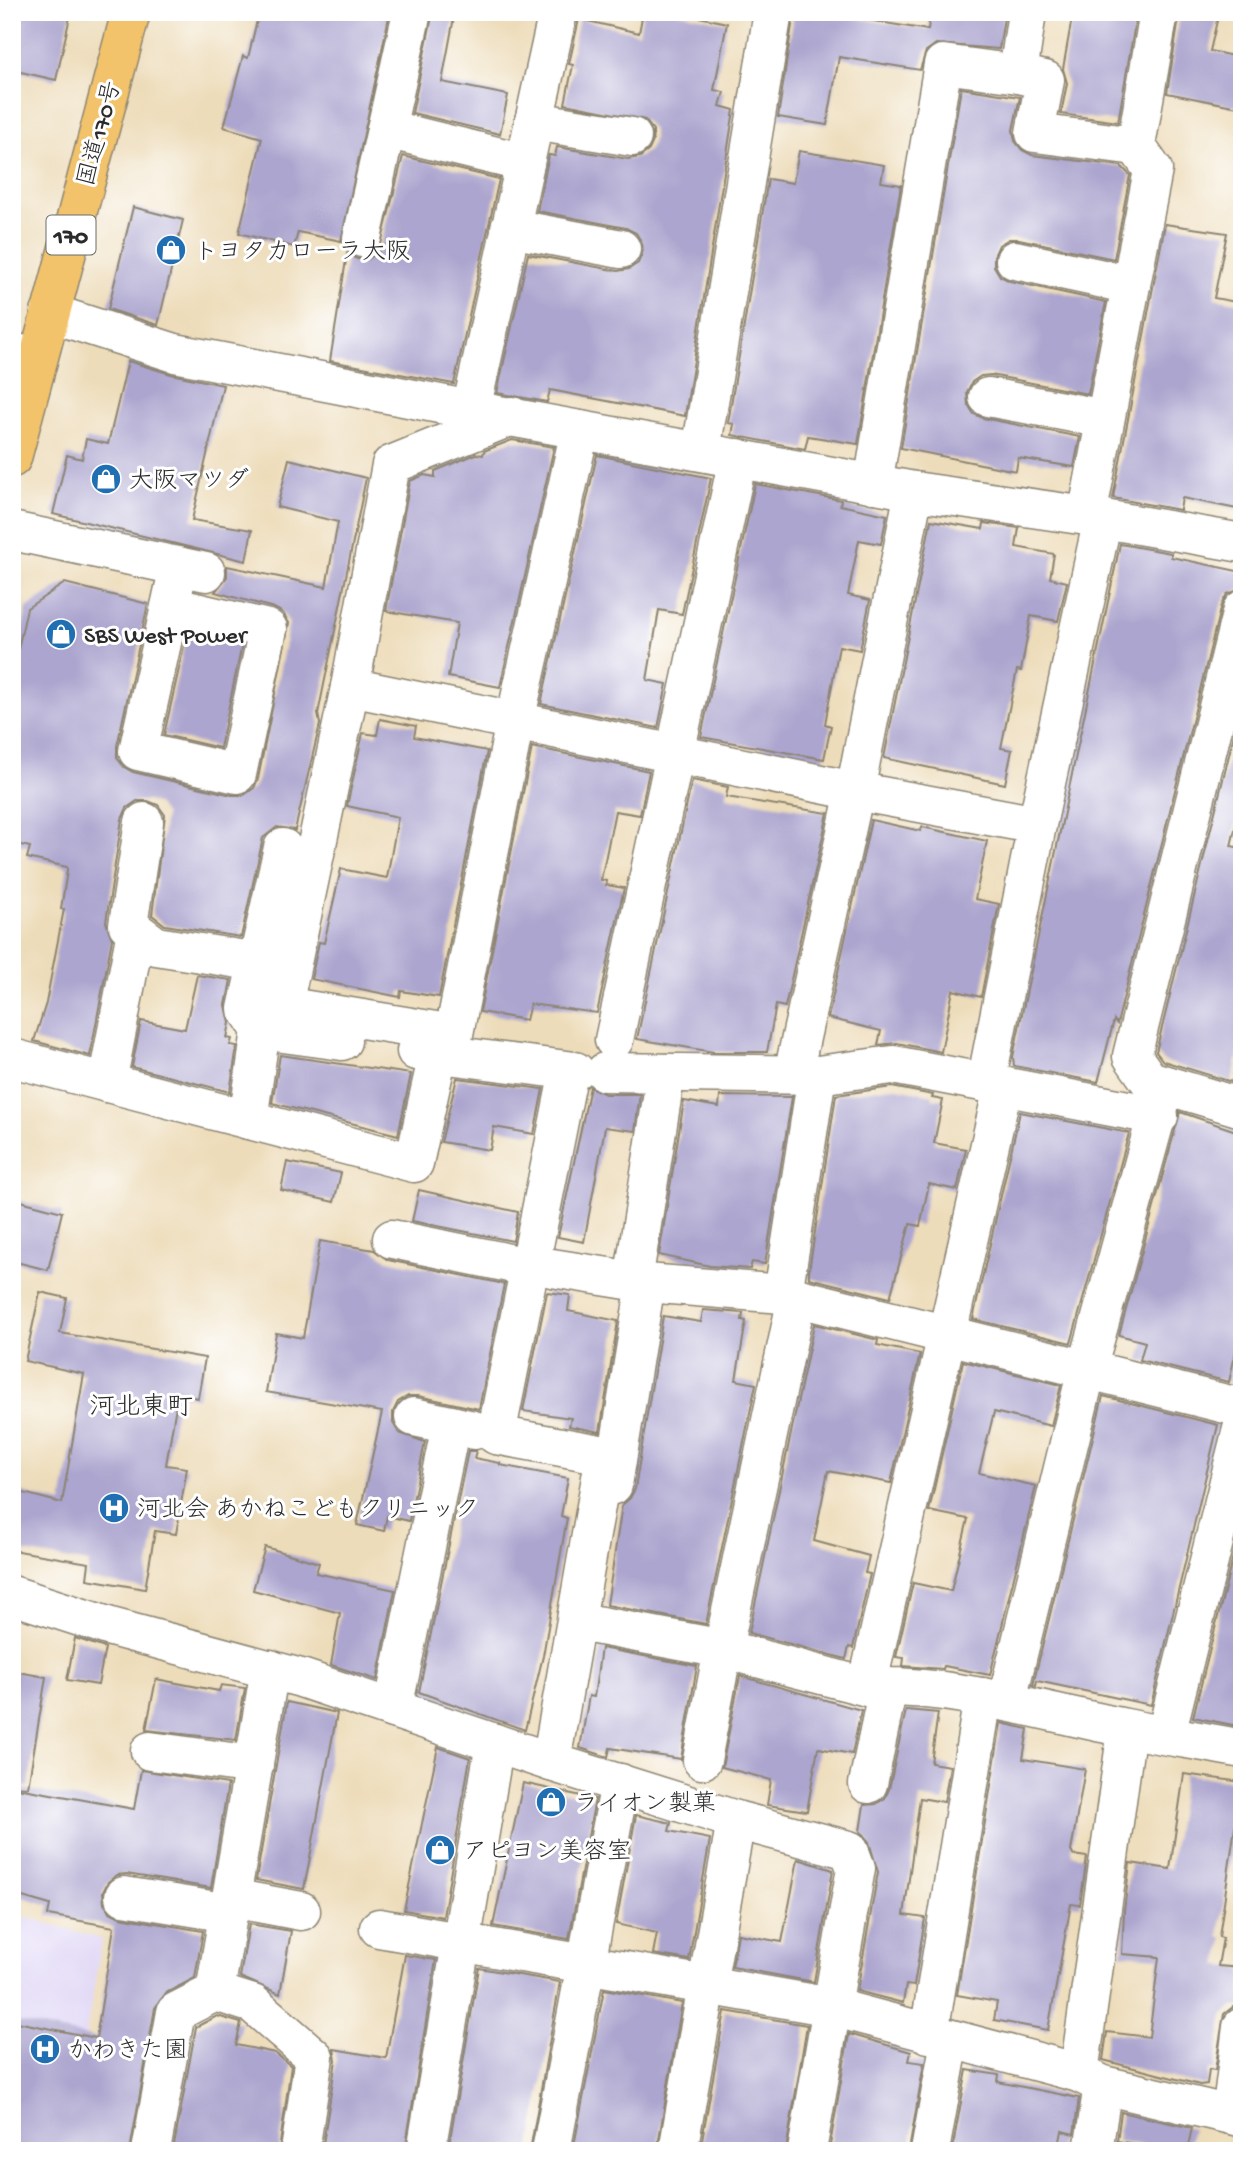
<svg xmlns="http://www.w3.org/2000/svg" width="1254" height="2163" font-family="'Gochi Hand','Klee One',sans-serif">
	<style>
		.built { fill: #dfd5f5 }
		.building { fill: #aca5cf }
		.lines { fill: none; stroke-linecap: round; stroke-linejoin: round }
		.minor-casing { stroke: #8c8472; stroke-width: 41 }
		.highway-casing { stroke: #8c8472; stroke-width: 41 }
		.minor { stroke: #fff; stroke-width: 38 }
		.highway { stroke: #f2c36a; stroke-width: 38 }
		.labels { text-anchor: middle; stroke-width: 6; stroke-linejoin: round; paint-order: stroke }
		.shield { fill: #fff; stroke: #6b6b6b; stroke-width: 2 }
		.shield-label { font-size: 23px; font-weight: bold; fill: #2b2b2b }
		.street-label { font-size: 24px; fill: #2b2b2b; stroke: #fff }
		.poi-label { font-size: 24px; fill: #2b2b2b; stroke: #fff; text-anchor: start }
		.neighbourhood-label { font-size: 26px; fill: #2b2b2b; stroke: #fff }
	</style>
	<rect width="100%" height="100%" fill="#fff"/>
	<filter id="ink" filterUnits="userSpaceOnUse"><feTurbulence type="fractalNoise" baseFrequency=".0143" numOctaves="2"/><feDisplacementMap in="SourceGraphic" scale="14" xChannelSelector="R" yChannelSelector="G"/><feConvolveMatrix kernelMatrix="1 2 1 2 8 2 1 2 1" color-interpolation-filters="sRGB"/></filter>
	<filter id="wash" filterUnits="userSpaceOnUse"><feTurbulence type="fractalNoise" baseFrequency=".00686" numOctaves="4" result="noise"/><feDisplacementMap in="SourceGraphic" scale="28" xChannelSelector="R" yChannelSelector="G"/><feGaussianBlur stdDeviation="1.57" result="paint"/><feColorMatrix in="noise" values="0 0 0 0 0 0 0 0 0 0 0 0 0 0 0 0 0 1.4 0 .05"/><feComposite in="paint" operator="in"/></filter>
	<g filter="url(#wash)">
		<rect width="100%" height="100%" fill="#eddcb9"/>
		<!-- built -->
		<polygon class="built" points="12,1913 102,1939 66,2151 12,2151"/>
		<g id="blocks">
			<!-- building -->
			<g class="building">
				<polygon points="12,12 71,12 56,80 12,70"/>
				<polygon points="259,12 390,12 341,241 298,232 294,247 239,233 262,138 224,127 243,56 248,58"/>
				<polygon points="433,12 455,12 442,82 508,95 500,134 412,113"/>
				<polygon points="643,12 676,12 727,23 714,90 724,92 720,106 734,110 685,416 550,390 547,402 497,393 528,254 618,271 629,269 638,263 642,254 641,241 636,233 626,228 537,211 549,155 555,156 557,147 628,159 640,157 649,150 653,141 653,130 645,120 565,104 573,65 569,64 579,19 639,33"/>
				<polygon points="794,12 844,12 843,16 928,30 930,12 1005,12 999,49 936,44 926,51 920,70 839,57 827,125 778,117"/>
				<polygon points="1073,12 1137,12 1118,122 1061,114 1067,83 1063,69"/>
				<polygon points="1180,12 1219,12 1210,51 1242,58 1238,107 1167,93"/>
				<polygon points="961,88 1020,97 1013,130 1015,141 1022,150 1032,155 1121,166 1130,175 1114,259 1019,239 1009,239 999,245 994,256 994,266 1000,276 1010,281 1106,302 1088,394 991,375 981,376 972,382 967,392 968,405 974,414 983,418 1080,437 1074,467 1018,458 1016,471 901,448"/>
				<polygon points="799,151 884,165 881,182 901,185 858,444 808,436 805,449 732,435 734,424 728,423 768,179 793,183"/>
				<polygon points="403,156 499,179 454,384 330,361 347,254 357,259 368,259 379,252"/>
				<polygon points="133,207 183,220 158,325 108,309"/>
				<polygon points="1165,224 1227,233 1214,298 1242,303 1242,510 1182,498 1180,510 1113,498"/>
				<polygon points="128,361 171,374 223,385 192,520 252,530 246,561 53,514 67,455 82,459 86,439 108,444"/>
				<polygon points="512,440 554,447 500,687 448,677 457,623 386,611 410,481 424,475 435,477 435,471 476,454 483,455 484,451"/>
				<polygon points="597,455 711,478 682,614 659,610 647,680 667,684 658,728 541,704"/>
				<polygon points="289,459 366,478 318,714 320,724 295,830 277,827 263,838 241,937 165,925 152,915 165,815 158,805 148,801 137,801 127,808 122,819 106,922 112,939 90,1056 34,1041 46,1003 64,909 61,909 67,871 67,867 27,858 30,847 12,843 12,677 27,608 65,583 148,604 117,746 117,758 124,767 133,772 232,795 244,795 254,788 258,779 289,623 283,613 274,608 215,592 227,577 227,566 326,587 338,522 277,507"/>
				<polygon points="755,484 841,500 840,505 887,515 881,544 859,540 848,595 870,600 860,650 839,646 825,724 831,726 824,759 701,737"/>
				<polygon points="931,520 983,529 984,523 1019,528 1016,547 1054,554 1050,578 1067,582 1058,621 1031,616 1021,671 1017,670 1001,748 1012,750 1005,784 884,758"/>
				<polygon points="1120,544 1171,553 1171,557 1242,572 1242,589 1227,594 1221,605 1117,1024 1114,1020 1098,1082 1014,1066 1013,1057"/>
				<polygon points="187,633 242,645 220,748 164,735"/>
				<polygon points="1242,702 1242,800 1231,846 1242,848 1242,1037 1232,1082 1163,1061 1156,1052"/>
				<polygon points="380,719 416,726 414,737 487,751 439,997 401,991 400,997 311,979 319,942 324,943 341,869 387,878 398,817 347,806 363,733 377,735"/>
				<polygon points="532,747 649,771 640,815 615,811 601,880 607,881 606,885 624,888 597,1013 530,1004 526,1020 480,1012"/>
				<polygon points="692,780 728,787 726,797 828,813 785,1007 776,1005 767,1052 713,1052 637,1039"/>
				<polygon points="871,820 921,831 922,827 987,841 975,899 999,904 981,997 953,990 941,1052 897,1043 878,1045 881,1031 828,1018"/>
				<polygon points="197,975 231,980 226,1005 230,1023 227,1038 232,1039 230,1045 237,1046 230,1092 132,1067 141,1021 185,1029"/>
				<polygon points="280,1055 411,1074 398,1135 272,1103"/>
				<polygon points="457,1078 543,1089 534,1134 494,1127 490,1150 441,1142"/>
				<polygon points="590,1087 605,1094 640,1094 635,1131 605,1127 584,1242 558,1237"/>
				<polygon points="892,1087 933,1095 932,1098 943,1100 934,1143 966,1149 957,1190 929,1184 920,1226 910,1224 890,1298 809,1278 809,1271 836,1095"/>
				<polygon points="720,1096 792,1097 765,1264 752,1262 750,1269 710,1266 659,1255 684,1101 719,1107"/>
				<polygon points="1020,1112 1129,1133 1071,1343 973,1319"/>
				<polygon points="1180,1112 1242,1133 1242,1324 1229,1382 1140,1360 1145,1342 1119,1335"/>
				<polygon points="287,1162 341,1173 334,1202 281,1190"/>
				<polygon points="419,1190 518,1212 513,1241 412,1221"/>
				<polygon points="17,1200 62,1212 48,1270 12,1261 12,1219"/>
				<polygon points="320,1241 374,1250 388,1260 504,1284 479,1409 418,1396 408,1396 398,1402 393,1412 393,1423 399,1433 425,1442 409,1521 387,1516 384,1531 357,1525 382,1412 266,1392 276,1333 303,1338"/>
				<polygon points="40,1292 67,1298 60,1333 205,1358 198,1398 178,1394 166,1465 187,1468 176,1534 155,1531 145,1589 87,1579 89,1563 12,1550 12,1490 62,1503 84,1374 25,1361"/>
				<polygon points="547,1292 570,1295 568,1311 618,1321 600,1432 569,1426 571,1418 523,1411"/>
				<polygon points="703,1310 743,1313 742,1320 746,1321 736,1380 756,1384 706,1624 607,1605 622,1505 630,1498 635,1489 663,1316 701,1322"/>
				<polygon points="814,1324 878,1340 877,1345 920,1354 891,1483 828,1471 814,1541 869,1556 865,1573 870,1574 853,1648 849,1647 846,1659 749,1633"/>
				<polygon points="963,1361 1061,1385 1051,1426 994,1412 979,1473 1036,1486 990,1675 944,1666 943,1669 903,1666 904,1658 896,1657 913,1583 951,1591 968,1519 929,1511"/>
				<polygon points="1103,1396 1218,1425 1151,1705 1037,1681 1036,1686 1033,1685"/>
				<polygon points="468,1451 476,1451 474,1458 500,1463 500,1465 568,1478 561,1516 567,1518 543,1656 525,1730 419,1692"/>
				<polygon points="1242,1520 1242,1708 1238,1726 1193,1717"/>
				<polygon points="265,1547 319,1563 316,1573 395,1590 377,1680 331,1665 340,1613 253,1590"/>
				<polygon points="75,1638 105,1648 98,1685 67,1680"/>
				<polygon points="601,1648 697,1666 681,1759 610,1748 608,1757 580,1748 589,1696 594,1697"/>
				<polygon points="12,1671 46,1677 28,1787 12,1786"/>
				<polygon points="740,1676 861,1710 852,1754 818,1748 807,1811 767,1805 771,1780 722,1767"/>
				<polygon points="156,1679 219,1691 221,1685 245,1688 236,1740 146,1730"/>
				<polygon points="287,1702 337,1713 304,1889 256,1880"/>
				<polygon points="906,1710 938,1713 931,1763 950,1766 944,1802 920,1798 904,1915 925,1918 914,1986 906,1985 903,2003 857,1991 878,1872 869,1842 860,1831 864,1805 876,1804 885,1798 889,1789"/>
				<polygon points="1001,1723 1028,1729 1023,1759 1085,1769 1071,1851 1073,1855 1087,1857 1080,1905 1071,1904 1048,2030 994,2020 997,2002 957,1995"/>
				<polygon points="438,1747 470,1758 443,1917 404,1910"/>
				<polygon points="141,1770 228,1784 211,1888 127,1874 117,1875 108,1882 103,1892 104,1904 110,1912 120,1917 203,1931 195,1978 166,1993 155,2008 130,2151 12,2151 12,2021 96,2038 114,1927 48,1915 50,1905 12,1894 12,1787 134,1809"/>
				<polygon points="1184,1774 1242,1782 1242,1828 1235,1827 1219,1937 1223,1938 1218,1966 1242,1968 1242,2006 1233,2007 1224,2014 1215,2070 1209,2069 1207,2084 1200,2085 1103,2060 1107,2032 1149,2037 1159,1957 1122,1954 1124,1911 1130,1863 1170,1869"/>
				<polygon points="523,1783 595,1799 569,1939 493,1926"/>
				<polygon points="636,1815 671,1823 669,1831 710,1839 689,1960 653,1954 657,1933 616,1924"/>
				<polygon points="798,1859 833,1870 814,1982 732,1967 738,1934 782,1942"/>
				<polygon points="249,1924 291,1931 280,1994 240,1977"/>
				<polygon points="405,1955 436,1960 405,2151 322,2151 336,2060 334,2049 386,2058"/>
				<polygon points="479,1968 560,1982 530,2151 448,2151"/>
				<polygon points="604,1989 682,2003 657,2151 573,2151"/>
				<polygon points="725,2011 807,2025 786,2151 700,2151"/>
				<polygon points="217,2016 241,2023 236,2045 275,2053 291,2066 279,2151 173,2151 196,2027"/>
				<polygon points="849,2034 911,2052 909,2061 924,2063 909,2151 829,2151"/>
				<polygon points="967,2070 999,2075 998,2082 1079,2098 1074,2134 1062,2131 1058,2151 952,2151"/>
				<polygon points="1121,2112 1192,2128 1187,2151 1154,2151 1155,2147 1117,2141"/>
			</g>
		</g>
	</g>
	<g filter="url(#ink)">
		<use href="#blocks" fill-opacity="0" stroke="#8c8472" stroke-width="2"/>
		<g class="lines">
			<!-- minor casing -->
			<g class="minor-casing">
				<g id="minor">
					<polyline points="1018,74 1045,80 1035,133 1136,146"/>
					<polyline points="534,121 632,137"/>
					<polyline points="386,129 525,163"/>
					<polyline points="510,228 621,249"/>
					<polyline points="362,238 412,12"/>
					<polyline points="1015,260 1131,285"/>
					<polyline points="50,313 175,353 471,410 914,491 1087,516 1242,543"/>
					<polyline points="12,352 38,358"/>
					<polyline points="988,397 1105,419"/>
					<polyline points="471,410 558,12"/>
					<polyline points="512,416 391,465 350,687 283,1006 454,1034 515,721 580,430"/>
					<polyline points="701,451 773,12"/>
					<polyline points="873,484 943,64 1018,74 1027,12"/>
					<polyline points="1087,516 1153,170 1136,146 1159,12"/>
					<polyline points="12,531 206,572"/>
					<polyline points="170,606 268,629 237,774 138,751 179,566"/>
					<polyline points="1242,610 1132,1056 1149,1080 1242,1108"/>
					<polyline points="350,687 855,791 1037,825"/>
					<polyline points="144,822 128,925 156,946 258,962"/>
					<polyline points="261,1030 342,1041"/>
					<polyline points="614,1040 738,458"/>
					<polyline points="416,1051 575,1071"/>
					<polyline points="12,1058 414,1163 438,1054"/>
					<polyline points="605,1072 817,1075 893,1065 1159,1116"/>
					<polyline points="793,1074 855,791 914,491"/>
					<polyline points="107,1083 136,931"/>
					<polyline points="986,1083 1037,825 1103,518"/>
					<path d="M 1003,1087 L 867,1687 C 955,1684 1040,1711 1126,1728 C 1164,1736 1203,1741 1242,1749"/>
					<polyline points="248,1120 261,1030 247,1009 283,848"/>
					<polyline points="392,1239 529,1267"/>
					<polyline points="552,1268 646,1283 783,1294 1242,1408"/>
					<polyline points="633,1281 666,1073"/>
					<polyline points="783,1294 817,1075"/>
					<polyline points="414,1417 474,1430"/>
					<polyline points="613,1485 646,1283"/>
					<polyline points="12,1595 111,1627 301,1678 551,1762 736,1820 849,1850 856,1868 807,2151"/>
					<polyline points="590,1624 723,1649 867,1687"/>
					<polyline points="1007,1700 1087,1369 1165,1085"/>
					<polyline points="393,1709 451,1425"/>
					<polyline points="1166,1734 1242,1429"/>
					<polyline points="150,1751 254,1765"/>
					<polyline points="702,1760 723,1649 797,1297"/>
					<polyline points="551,1762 605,1455 496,1435 569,1071"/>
					<polyline points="868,1784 888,1687"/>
					<polyline points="124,1896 229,1913"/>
					<polyline points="231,1898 301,1911"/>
					<polyline points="379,1928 832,2007 1079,2073 1103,2085 1231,2115"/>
					<polyline points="215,1992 253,2004 314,2057 300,2151"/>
					<polyline points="1242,2027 1231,2115 1242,2118"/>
					<polyline points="929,2034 983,1697"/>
					<polyline points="1079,2073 1127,1729"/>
					<polyline points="151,2151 176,2012 215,1992 270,1669"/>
					<polyline points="426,2151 495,1743"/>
					<polyline points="551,2151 620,1783"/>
					<polyline points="678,2151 736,1820"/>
					<polyline points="930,2151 950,2040"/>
					<polyline points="1093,2151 1103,2085"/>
				</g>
			</g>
			<!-- highway casing -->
			<g class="highway-casing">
				<polyline id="highway" points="12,458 131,12"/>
			</g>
			<!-- minor -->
			<use href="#minor" class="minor"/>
			<!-- highway -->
			<use href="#highway" class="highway"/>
		</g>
	</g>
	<!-- icons -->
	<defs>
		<g id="shop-disc" transform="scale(1.575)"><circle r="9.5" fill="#1f6fb2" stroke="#fff"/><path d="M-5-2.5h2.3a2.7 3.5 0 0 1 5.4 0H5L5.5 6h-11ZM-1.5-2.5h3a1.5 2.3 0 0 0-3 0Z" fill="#fff"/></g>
		<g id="hospital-disc" transform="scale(1.575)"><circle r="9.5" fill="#1f6fb2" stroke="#fff"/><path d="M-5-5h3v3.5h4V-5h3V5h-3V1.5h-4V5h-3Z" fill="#fff"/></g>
	</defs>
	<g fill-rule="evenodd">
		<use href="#shop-disc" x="171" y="250"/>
		<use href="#shop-disc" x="106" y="479"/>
		<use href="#shop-disc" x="61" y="634"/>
		<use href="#hospital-disc" x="114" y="1508"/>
		<use href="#shop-disc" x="551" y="1802"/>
		<use href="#shop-disc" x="440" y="1850"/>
		<use href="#hospital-disc" x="45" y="2049"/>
	</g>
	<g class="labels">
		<!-- shield labels -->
		<rect class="shield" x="46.5" y="215.5" width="49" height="39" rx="5"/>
		<g class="shield-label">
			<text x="71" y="243">170</text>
		</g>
		<!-- street labels -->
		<g class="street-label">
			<text transform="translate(98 133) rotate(-75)" y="8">国道170号</text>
		</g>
		<!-- poi labels -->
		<g class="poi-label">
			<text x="194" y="258">トヨタカローラ大阪</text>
			<text x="129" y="487">大阪マツダ</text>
			<text x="84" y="642">SBS West Power</text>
			<text x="137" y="1516">河北会 あかねこどもクリニック</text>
			<text x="574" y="1810">ライオン製菓</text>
			<text x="463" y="1858">アピヨン美容室</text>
			<text x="68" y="2057">かわきた園</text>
		</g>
		<!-- neighbourhood labels -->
		<g class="neighbourhood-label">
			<text x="141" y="1414">河北東町</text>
		</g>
	</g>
	<!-- margin -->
	<rect width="1254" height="2163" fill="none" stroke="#fff" stroke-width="42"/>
</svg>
